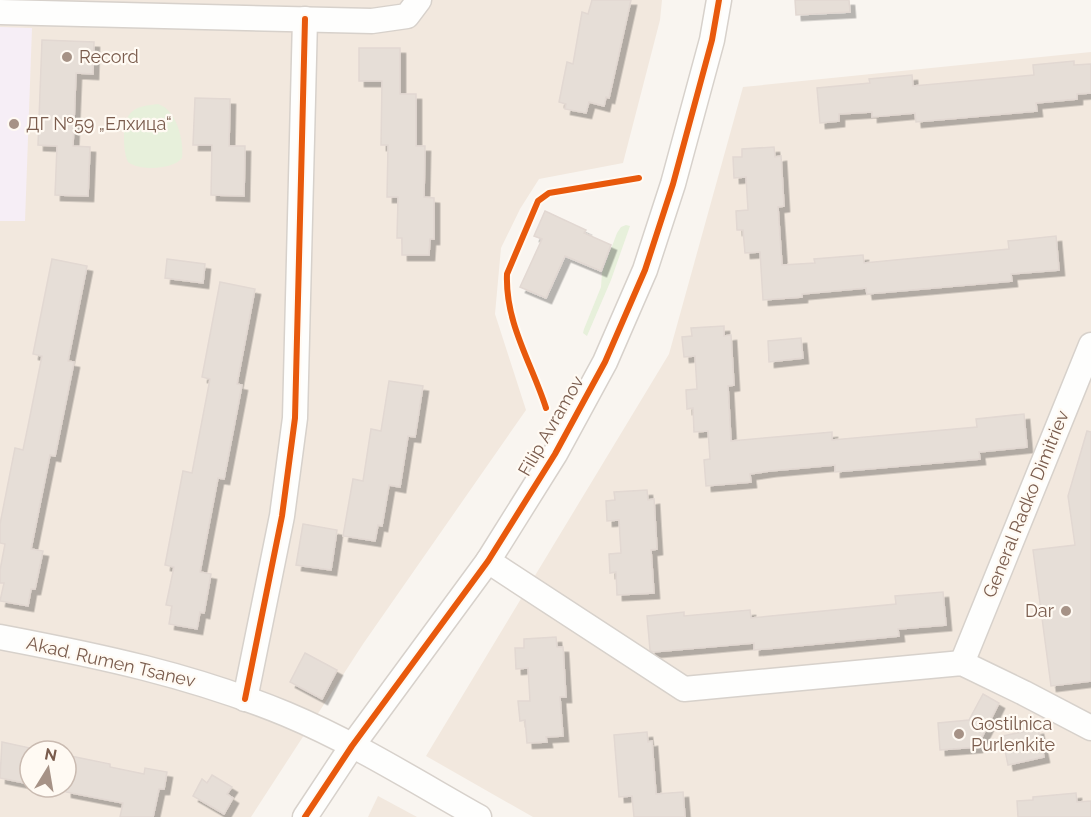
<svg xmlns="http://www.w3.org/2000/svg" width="1091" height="817" font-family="Raleway,sans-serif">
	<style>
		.residential { fill: #f2e8de; fill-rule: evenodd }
		.education { fill: #f6eef6 }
		.green { fill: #e7f0db }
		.building { fill: #e6ded7; stroke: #e2d8d2; stroke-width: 1.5; filter: url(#shadow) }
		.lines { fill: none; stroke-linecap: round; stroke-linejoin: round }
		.minor-casing { stroke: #d7d1cb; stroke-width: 27 }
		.minor { stroke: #fefefd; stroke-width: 24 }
		.cycleway-casing { stroke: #fffaf3; stroke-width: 10 }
		.cycleway { stroke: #e8590c; stroke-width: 6 }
		.poi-dot { fill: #a69286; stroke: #fffaf3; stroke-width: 2 }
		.labels { text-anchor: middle; stroke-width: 4.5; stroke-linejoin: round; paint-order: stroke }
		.poi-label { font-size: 18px; fill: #7a5c4d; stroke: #fffaf3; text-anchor: start }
		.street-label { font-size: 18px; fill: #7a5c4d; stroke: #fffaf3 }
	</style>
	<defs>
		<filter id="shadow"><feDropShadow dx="5.5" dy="5.5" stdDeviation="0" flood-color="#0004"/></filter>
	</defs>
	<rect width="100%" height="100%" fill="#f9f5f0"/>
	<!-- residential -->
	<g class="residential">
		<path d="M 0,0 L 662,0 L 660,20 L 623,163 L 539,179 L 520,209 L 501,248 L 495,314 L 526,410 L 363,644 L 251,817 L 0,817 ZM 30,751 L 66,751 L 66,787 L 30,787 Z"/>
		<polygon points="1091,52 1091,817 533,817 426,756 669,354 743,87"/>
		<polygon points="378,796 417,817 368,817"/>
	</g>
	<!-- education -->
	<polygon class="education" points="0,27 32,28 25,221 0,221"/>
	<!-- green -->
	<g class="green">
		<path d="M 158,104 C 177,110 184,141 182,158 C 173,170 139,171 128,162 C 124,153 124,144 124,134 C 125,110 136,106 158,104 Z"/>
		<polygon points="626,225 630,226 611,280 587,336 583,333 584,329 601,287 602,273 617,233 621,227"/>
	</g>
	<!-- building -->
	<g class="building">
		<polygon points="592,0 631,0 609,98 606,97 604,106 589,102 586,113 565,109 566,104 559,102 567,62 573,64 582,12 588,14"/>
		<polygon points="795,0 849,0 850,12 796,15"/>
		<polygon points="42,40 94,42 93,74 76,73 73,146 90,147 88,196 55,195 57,146 38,145"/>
		<polygon points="359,48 400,48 400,94 416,94 416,146 425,146 424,197 434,198 434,239 430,239 429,255 402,255 402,238 397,238 398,197 387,197 388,145 381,145 382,81 359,81"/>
		<polygon points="1074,61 1074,65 1091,64 1091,93 1077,94 1077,99 1036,103 1037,111 916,122 915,113 872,117 872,112 839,114 839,121 820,123 817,88 870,83 869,79 912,75 913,86 1034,75 1033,65"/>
		<polygon points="195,98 230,99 229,146 245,146 244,196 211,195 212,145 193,145"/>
		<polygon points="774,147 775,157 781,156 784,206 778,207 782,265 815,263 814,259 863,255 864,263 1009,249 1008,241 1056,236 1059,270 1011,274 1012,281 867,294 866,288 802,294 802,297 763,300 760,252 745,253 743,230 737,230 736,211 748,210 747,194 746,177 734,178 733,157 742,157 742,149"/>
		<polygon points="545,211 586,230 584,233 611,245 601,271 565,256 546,298 520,287 542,239 534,236"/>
		<polygon points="52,259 87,266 68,361 74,362 55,456 50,455 31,549 43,551 35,589 31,589 28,606 0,601 4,583 0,583 0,570 5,544 0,543 0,524 15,448 23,450 28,426 42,356 33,354"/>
		<polygon points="167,259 205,264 203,283 165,278"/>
		<polygon points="220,282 255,289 237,384 242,385 224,479 218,478 200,572 211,574 204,613 200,612 197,629 169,624 172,606 166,605 174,567 165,565 183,471 192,473 210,379 202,377"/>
		<polygon points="724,326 724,336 731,335 734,385 728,386 731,441 832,432 832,440 977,427 976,419 1024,414 1027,447 979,452 980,459 835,472 835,465 770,471 750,474 751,482 706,486 704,460 710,459 708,431 694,432 693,408 687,409 686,390 697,389 695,356 684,357 682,337 692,336 691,328"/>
		<polygon points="801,338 803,358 769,362 768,341"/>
		<polygon points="389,381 423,386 415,437 408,436 400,487 389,485 382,526 378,525 375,541 343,536 353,479 363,481 371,429 381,431"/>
		<polygon points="1087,431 1091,432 1091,681 1051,686 1033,550 1075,545 1068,496"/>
		<polygon points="647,490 648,500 654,499 657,549 651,550 654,593 617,595 616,572 610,573 609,554 621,553 619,520 607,521 606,501 615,500 614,492"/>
		<polygon points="303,524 337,530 331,570 296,565"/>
		<polygon points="943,592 946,625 898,629 899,636 754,650 754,643 653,652 650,650 647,616 684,612 684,616 750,610 751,618 896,604 895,596"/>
		<polygon points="556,637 557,647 563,647 566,697 560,697 563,736 546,737 547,742 527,743 525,720 520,721 518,701 530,701 528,668 516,669 515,648 524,648 524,639"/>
		<polygon points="305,653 337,670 322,699 290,682"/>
		<polygon points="983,694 999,703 977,747 940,750 938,723 969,720"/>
		<polygon points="1038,729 1044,757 1008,765 1002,736"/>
		<polygon points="647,732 648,742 652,741 656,794 683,792 685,817 634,817 632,796 619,797 614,735"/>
		<polygon points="2,742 30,748 30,784 0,778"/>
		<polygon points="66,755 110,764 110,767 144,774 145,768 167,772 164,789 159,789 153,817 120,817 123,803 66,792"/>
		<polygon points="212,775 232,787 227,794 233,798 224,814 193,796 202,779 207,783"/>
		<polygon points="1076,793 1077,802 1091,801 1091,817 1018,817 1017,801 1033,800 1033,797"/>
	</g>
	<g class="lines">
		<!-- minor casing -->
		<g class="minor-casing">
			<g id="minor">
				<polyline points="0,12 372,21 407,16 419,0"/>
				<polyline points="488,561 684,689 962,663 1024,693 1091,728"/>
				<path d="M 0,637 C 100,656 191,675 286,714 C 353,742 415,781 479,817"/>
				<polyline points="962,663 1091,345"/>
				<polyline points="245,699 282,516 295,418 305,19"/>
				<polyline points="305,817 352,746 488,561 555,454 605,362 645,270 673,184 712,40 719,0"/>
			</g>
		</g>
		<!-- minor -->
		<use href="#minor" class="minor"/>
		<!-- cycleway casing -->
		<g class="cycleway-casing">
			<g id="cycleway">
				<path d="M 546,408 C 532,364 505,323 507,274 L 538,201 L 549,193 L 639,178"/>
				<polyline points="245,699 282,516 295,418 305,19"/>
				<polyline points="305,817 352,746 488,561 555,454 605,362 645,270 673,184 712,40 719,0"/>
			</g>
		</g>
		<!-- cycleway -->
		<use href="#cycleway" class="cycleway"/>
	</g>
	<!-- markers -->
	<g class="poi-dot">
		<circle cx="67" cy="57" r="6"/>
		<circle cx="14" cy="124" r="6"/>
		<circle cx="1066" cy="611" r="6"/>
		<circle cx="959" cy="734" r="6"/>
	</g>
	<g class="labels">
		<!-- poi labels -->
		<g class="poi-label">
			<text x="79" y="63">Record</text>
			<text x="26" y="130">ДГ №59 „Елхица“</text>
			<text x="1054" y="617" text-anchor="end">Dar</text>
			<text x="971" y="730">Gostilnica<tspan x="971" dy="21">Purlenkite</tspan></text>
		</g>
		<!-- street labels -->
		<g class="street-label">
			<text transform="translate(551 426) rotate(-60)" y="6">Filip Avramov</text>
			<text transform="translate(1026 504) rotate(-68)" y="6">General Radko Dimitriev</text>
			<text transform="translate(111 662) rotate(13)" y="6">Akad. Rumen Tsanev</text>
		</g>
	</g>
	<!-- north arrow -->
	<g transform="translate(48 769) rotate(11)"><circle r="28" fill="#fffaf3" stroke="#cabbb1" stroke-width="1.5"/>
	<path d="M0-4.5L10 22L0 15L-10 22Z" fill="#a69286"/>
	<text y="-9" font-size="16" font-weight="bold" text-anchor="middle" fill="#7a5c4d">N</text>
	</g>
</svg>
